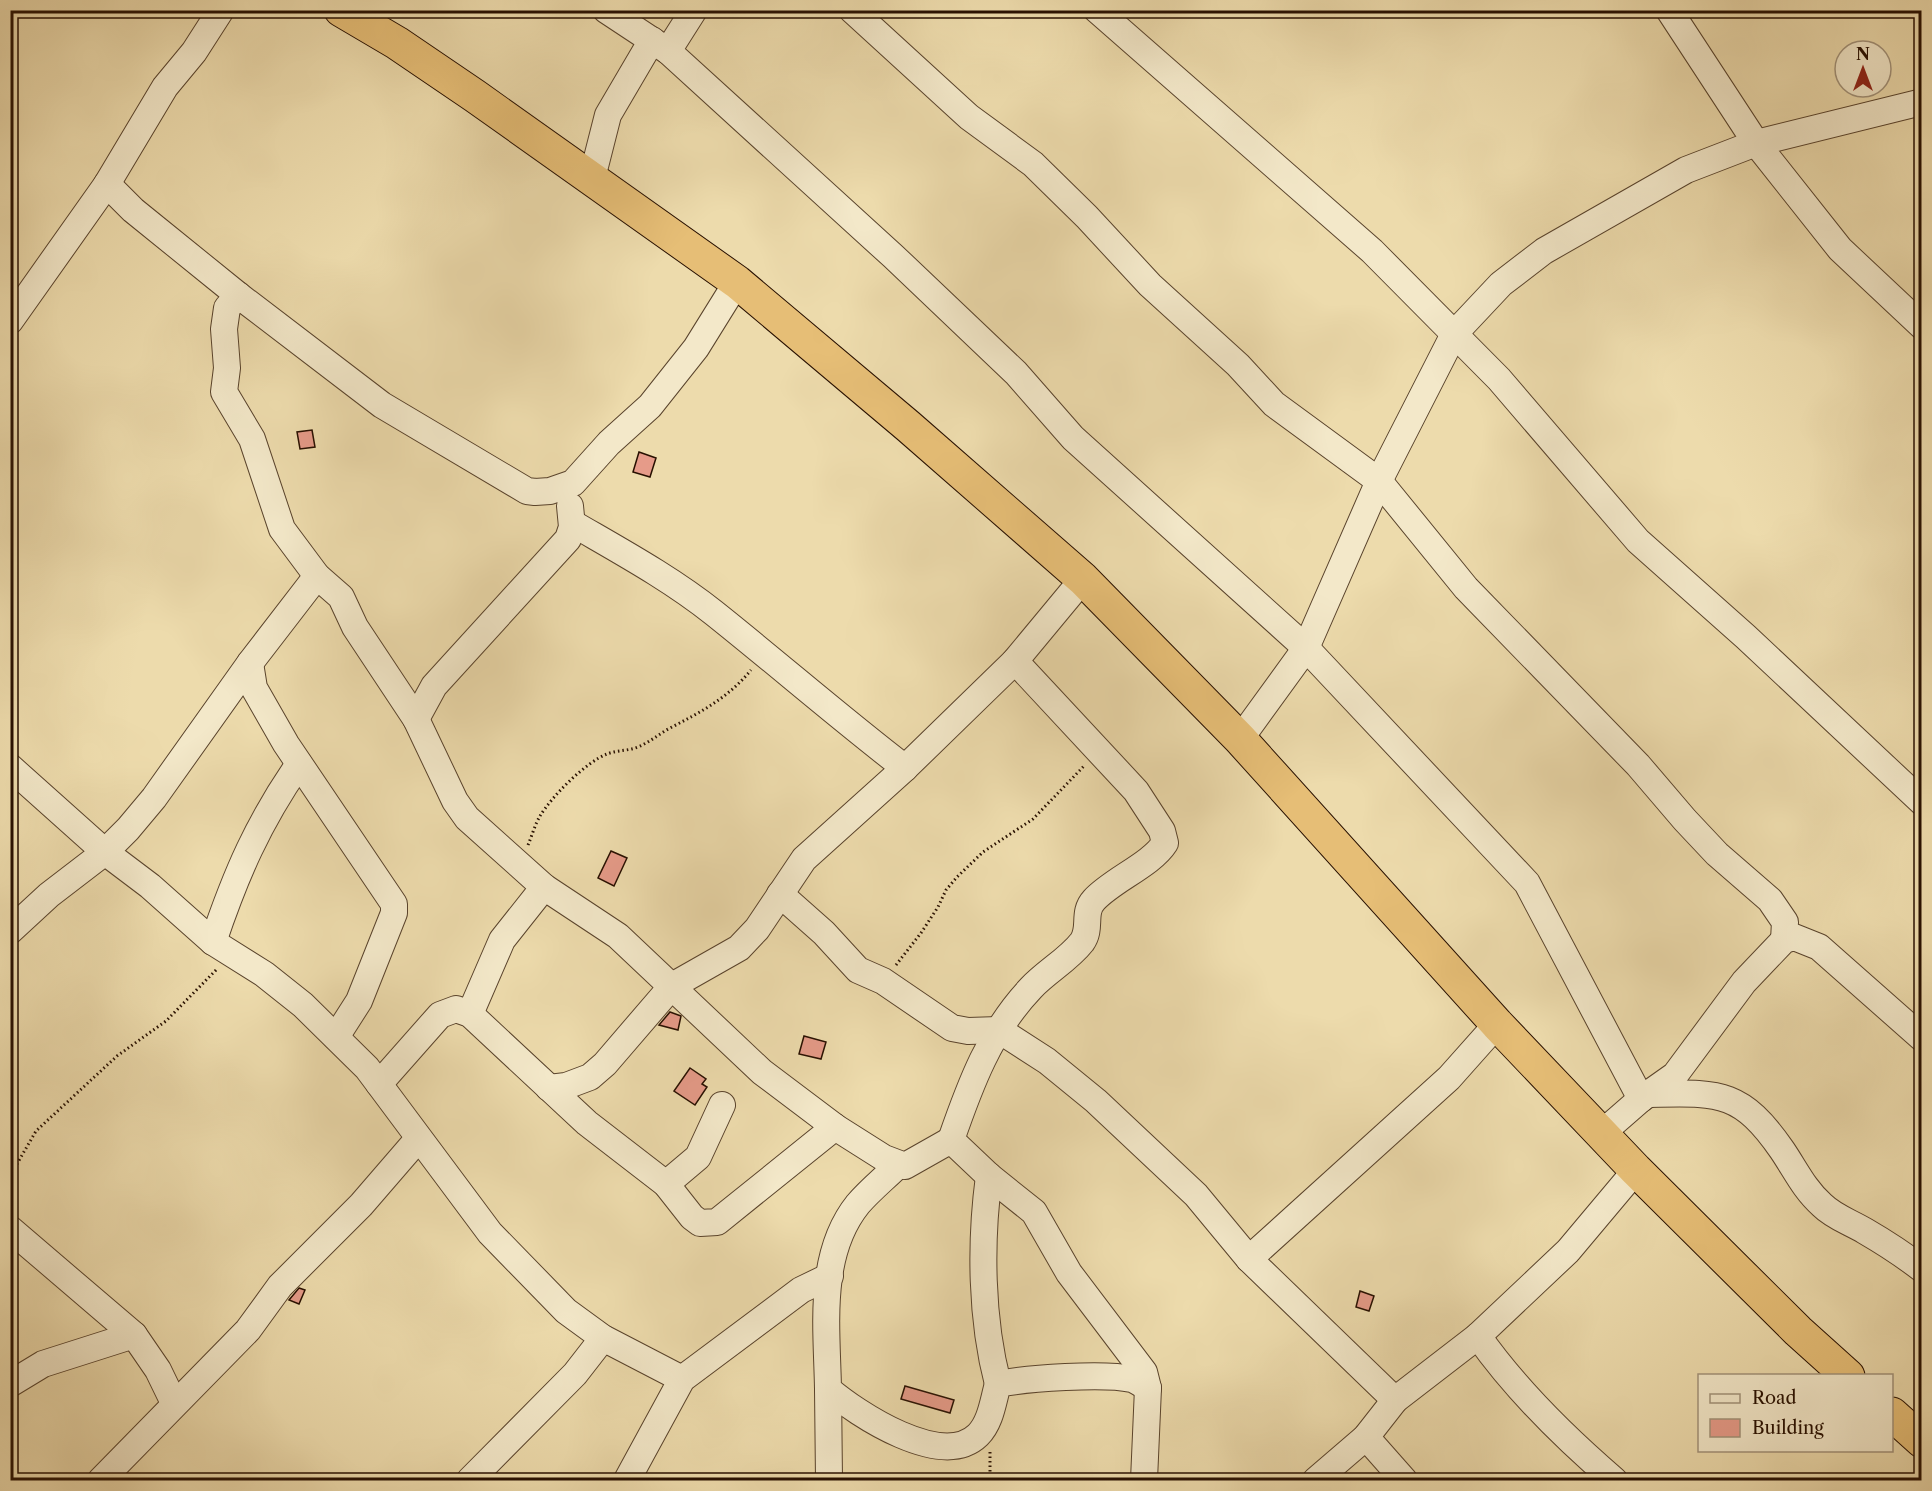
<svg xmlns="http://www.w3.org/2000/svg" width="1932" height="1491" font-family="'Libre Caslon Text',serif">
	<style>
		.building { fill: #e69b89; stroke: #281001; stroke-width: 1.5 }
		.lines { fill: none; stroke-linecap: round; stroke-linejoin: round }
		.minor-casing { stroke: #59432c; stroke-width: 28 }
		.highway-casing { stroke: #281001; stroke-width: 35 }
		.path { stroke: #281001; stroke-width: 3; stroke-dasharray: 1.5 3; stroke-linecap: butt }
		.minor { stroke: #f3e8c9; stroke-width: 26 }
		.highway { stroke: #e6be76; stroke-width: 33 }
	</style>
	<rect width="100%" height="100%" fill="#eddbac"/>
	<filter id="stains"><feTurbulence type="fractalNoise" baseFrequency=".00333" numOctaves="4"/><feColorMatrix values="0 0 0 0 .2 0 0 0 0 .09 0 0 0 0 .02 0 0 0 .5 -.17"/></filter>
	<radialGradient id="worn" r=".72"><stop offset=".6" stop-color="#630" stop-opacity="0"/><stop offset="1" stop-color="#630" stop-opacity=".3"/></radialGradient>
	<!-- building -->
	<g class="building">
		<polygon points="312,430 315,447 300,449 297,432"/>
		<polygon points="639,452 656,458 650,477 633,472"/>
		<polygon points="611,851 627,858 614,886 598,878"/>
		<polygon points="670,1012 681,1016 678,1030 659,1025"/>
		<polygon points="804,1036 826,1042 821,1059 799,1054"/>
		<polygon points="690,1068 706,1079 702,1084 707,1087 695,1105 674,1091"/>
		<polygon points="299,1288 305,1290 299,1304 289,1300"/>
		<polygon points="1360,1291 1374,1296 1369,1311 1356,1307"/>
		<polygon points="905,1386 954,1400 950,1413 901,1399"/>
	</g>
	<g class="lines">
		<!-- minor casing -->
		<g class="minor-casing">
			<g id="minor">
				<polyline points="606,10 668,51 893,256 1016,373 1073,438 1306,648 1527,883 1641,1099"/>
				<polyline points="852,10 969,117 1033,164 1087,217 1150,285 1238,365 1274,404 1379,481 1466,588 1638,765 1685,820 1717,854 1770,900 1785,922 1784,940"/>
				<polyline points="1097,10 1372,251 1499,379 1638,541 1746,637 1922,802"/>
				<polyline points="1669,10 1756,143 1840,249 1922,326"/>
				<polyline points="668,51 694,10"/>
				<polyline points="592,178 608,115 652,40"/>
				<polyline points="107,184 133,210 238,295 382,405 527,491 535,492 550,491 573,483 609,443 650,406 696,348 737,282"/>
				<polyline points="238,295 227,308 224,329 227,368 224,392 252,439 282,529 317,576 341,597 355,627 416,719 455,801 467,818 544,887 618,936 762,1072 835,1127 884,1158 905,1166 951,1140 989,1176 1034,1212 1069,1273 1144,1372 1148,1388 1144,1480"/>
				<polyline points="10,321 107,184 165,87 194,52 221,10"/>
				<path d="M 572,523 C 620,551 670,578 714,613 C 778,664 840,718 905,768"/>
				<polyline points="250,663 254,688 286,744 394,904 394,913 359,1001 336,1037"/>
				<polyline points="416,719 434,686 568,539 572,527 570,506"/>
				<polyline points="1240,739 1306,648 1379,481 1454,334 1501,284 1544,251 1686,170 1756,143 1922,102"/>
				<polyline points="10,767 105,852 150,886 213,942 264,974 303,1005 367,1068 490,1233 566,1311 603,1338 682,1379"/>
				<polyline points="780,894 824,933 858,970 883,981 952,1028 968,1031 999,1030 1047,1061 1096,1101 1196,1195 1249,1259 1395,1400"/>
				<polyline points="10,931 49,895 105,852 128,829 154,798 250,663 317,576"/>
				<path d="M 213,942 C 236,874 258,823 299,764"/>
				<polyline points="470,1014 502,940 544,887"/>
				<polyline points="379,1084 440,1015 456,1009 470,1014 587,1123 666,1184 692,1217 700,1223 717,1222 835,1127"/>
				<polyline points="549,1088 566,1086 590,1077 605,1064 672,986 739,948 757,929 804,859 905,768 1015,661 1083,579"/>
				<path d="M 1649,1094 C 1717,1093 1740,1089 1782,1150 C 1795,1169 1804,1189 1822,1205 C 1834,1217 1850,1222 1865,1231 C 1884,1242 1904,1255 1922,1269"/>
				<polyline points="1602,1133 1641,1099 1675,1075 1744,982 1784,940 1794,937 1819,947 1922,1038"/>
				<path d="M 951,1140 C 970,1085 990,1031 1031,988 C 1047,971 1068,960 1082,942 C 1092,928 1082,913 1094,900 C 1112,880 1151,865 1165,843 L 1162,831 L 1136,791 L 1015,661"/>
				<path d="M 898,1165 C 885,1178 870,1190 858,1204 C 817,1255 827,1328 828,1389 C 857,1414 942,1470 978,1435 C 991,1422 993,1401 998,1384 C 1027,1378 1104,1373 1132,1379 C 1137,1381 1143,1385 1148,1388"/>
				<path d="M 989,1176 C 980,1243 981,1319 998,1384"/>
				<polyline points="666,1184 698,1157 722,1105"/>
				<polyline points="10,1229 134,1335 158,1370 174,1403"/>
				<polyline points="1249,1259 1449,1078 1497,1024"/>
				<path d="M 1478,1336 C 1516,1390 1564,1437 1614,1480"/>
				<polyline points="10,1384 43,1364 134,1335"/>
				<polyline points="828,1389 829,1480"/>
				<polyline points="1366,1437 1404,1480"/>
				<polyline points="101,1480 248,1330 280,1286 361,1205 418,1139"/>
				<polyline points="470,1480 575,1374 603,1338"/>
				<polyline points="627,1480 682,1379 801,1290 830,1276"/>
				<polyline points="1316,1480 1366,1437 1395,1400 1478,1336 1568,1251 1636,1170"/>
			</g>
		</g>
		<!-- highway casing -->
		<g class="highway-casing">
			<g id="highway">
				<polyline points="341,10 397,43 475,96 737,282 908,426 1083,579 1240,739 1497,1024 1636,1170 1798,1331 1848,1376"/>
				<polyline points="1892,1414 1922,1441"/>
			</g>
		</g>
		<!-- path -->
		<g class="path">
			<path d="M 528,845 C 532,836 535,824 540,816 C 552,796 586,762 607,754 C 617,750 628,751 638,747 C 650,742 659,734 670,728 C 701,712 728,698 751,670"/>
			<polyline points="896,965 921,933 938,907 946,890 957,877 983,852 1033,819 1085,765"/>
			<polyline points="10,1176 36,1131 117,1056 166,1021 217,969"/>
			<polyline points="990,1452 990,1480"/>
		</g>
		<!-- minor -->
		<use href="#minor" class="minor"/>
		<!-- highway -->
		<use href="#highway" class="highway"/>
	</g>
	<!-- margin -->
	<rect width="1932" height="1491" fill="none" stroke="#eddbac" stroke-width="36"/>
	<rect x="12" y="12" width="1908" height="1467" fill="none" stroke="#281001" stroke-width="3"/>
	<rect x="18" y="18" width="1896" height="1455" fill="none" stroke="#281001" stroke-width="1.5"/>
	<!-- legend -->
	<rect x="1698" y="1374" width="195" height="78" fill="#f3e8c9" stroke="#a29279" stroke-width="1.5"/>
	<rect x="1710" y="1394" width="30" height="9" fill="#f3e8c9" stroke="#a29279" stroke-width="1.5"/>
	<text x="1752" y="1404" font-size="18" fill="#281001">Road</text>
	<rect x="1710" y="1419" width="30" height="18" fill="#e69b89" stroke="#a29279" stroke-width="1.5"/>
	<text x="1752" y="1434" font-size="18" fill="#281001">Building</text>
	<!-- north arrow -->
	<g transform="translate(1863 69)"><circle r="28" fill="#f3e8c9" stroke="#a29279" stroke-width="1.5"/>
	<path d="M0-4.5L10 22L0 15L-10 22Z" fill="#8f2418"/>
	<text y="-9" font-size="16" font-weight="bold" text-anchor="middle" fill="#281001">N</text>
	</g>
	<rect width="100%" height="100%" filter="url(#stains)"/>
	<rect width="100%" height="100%" fill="url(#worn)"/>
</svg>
